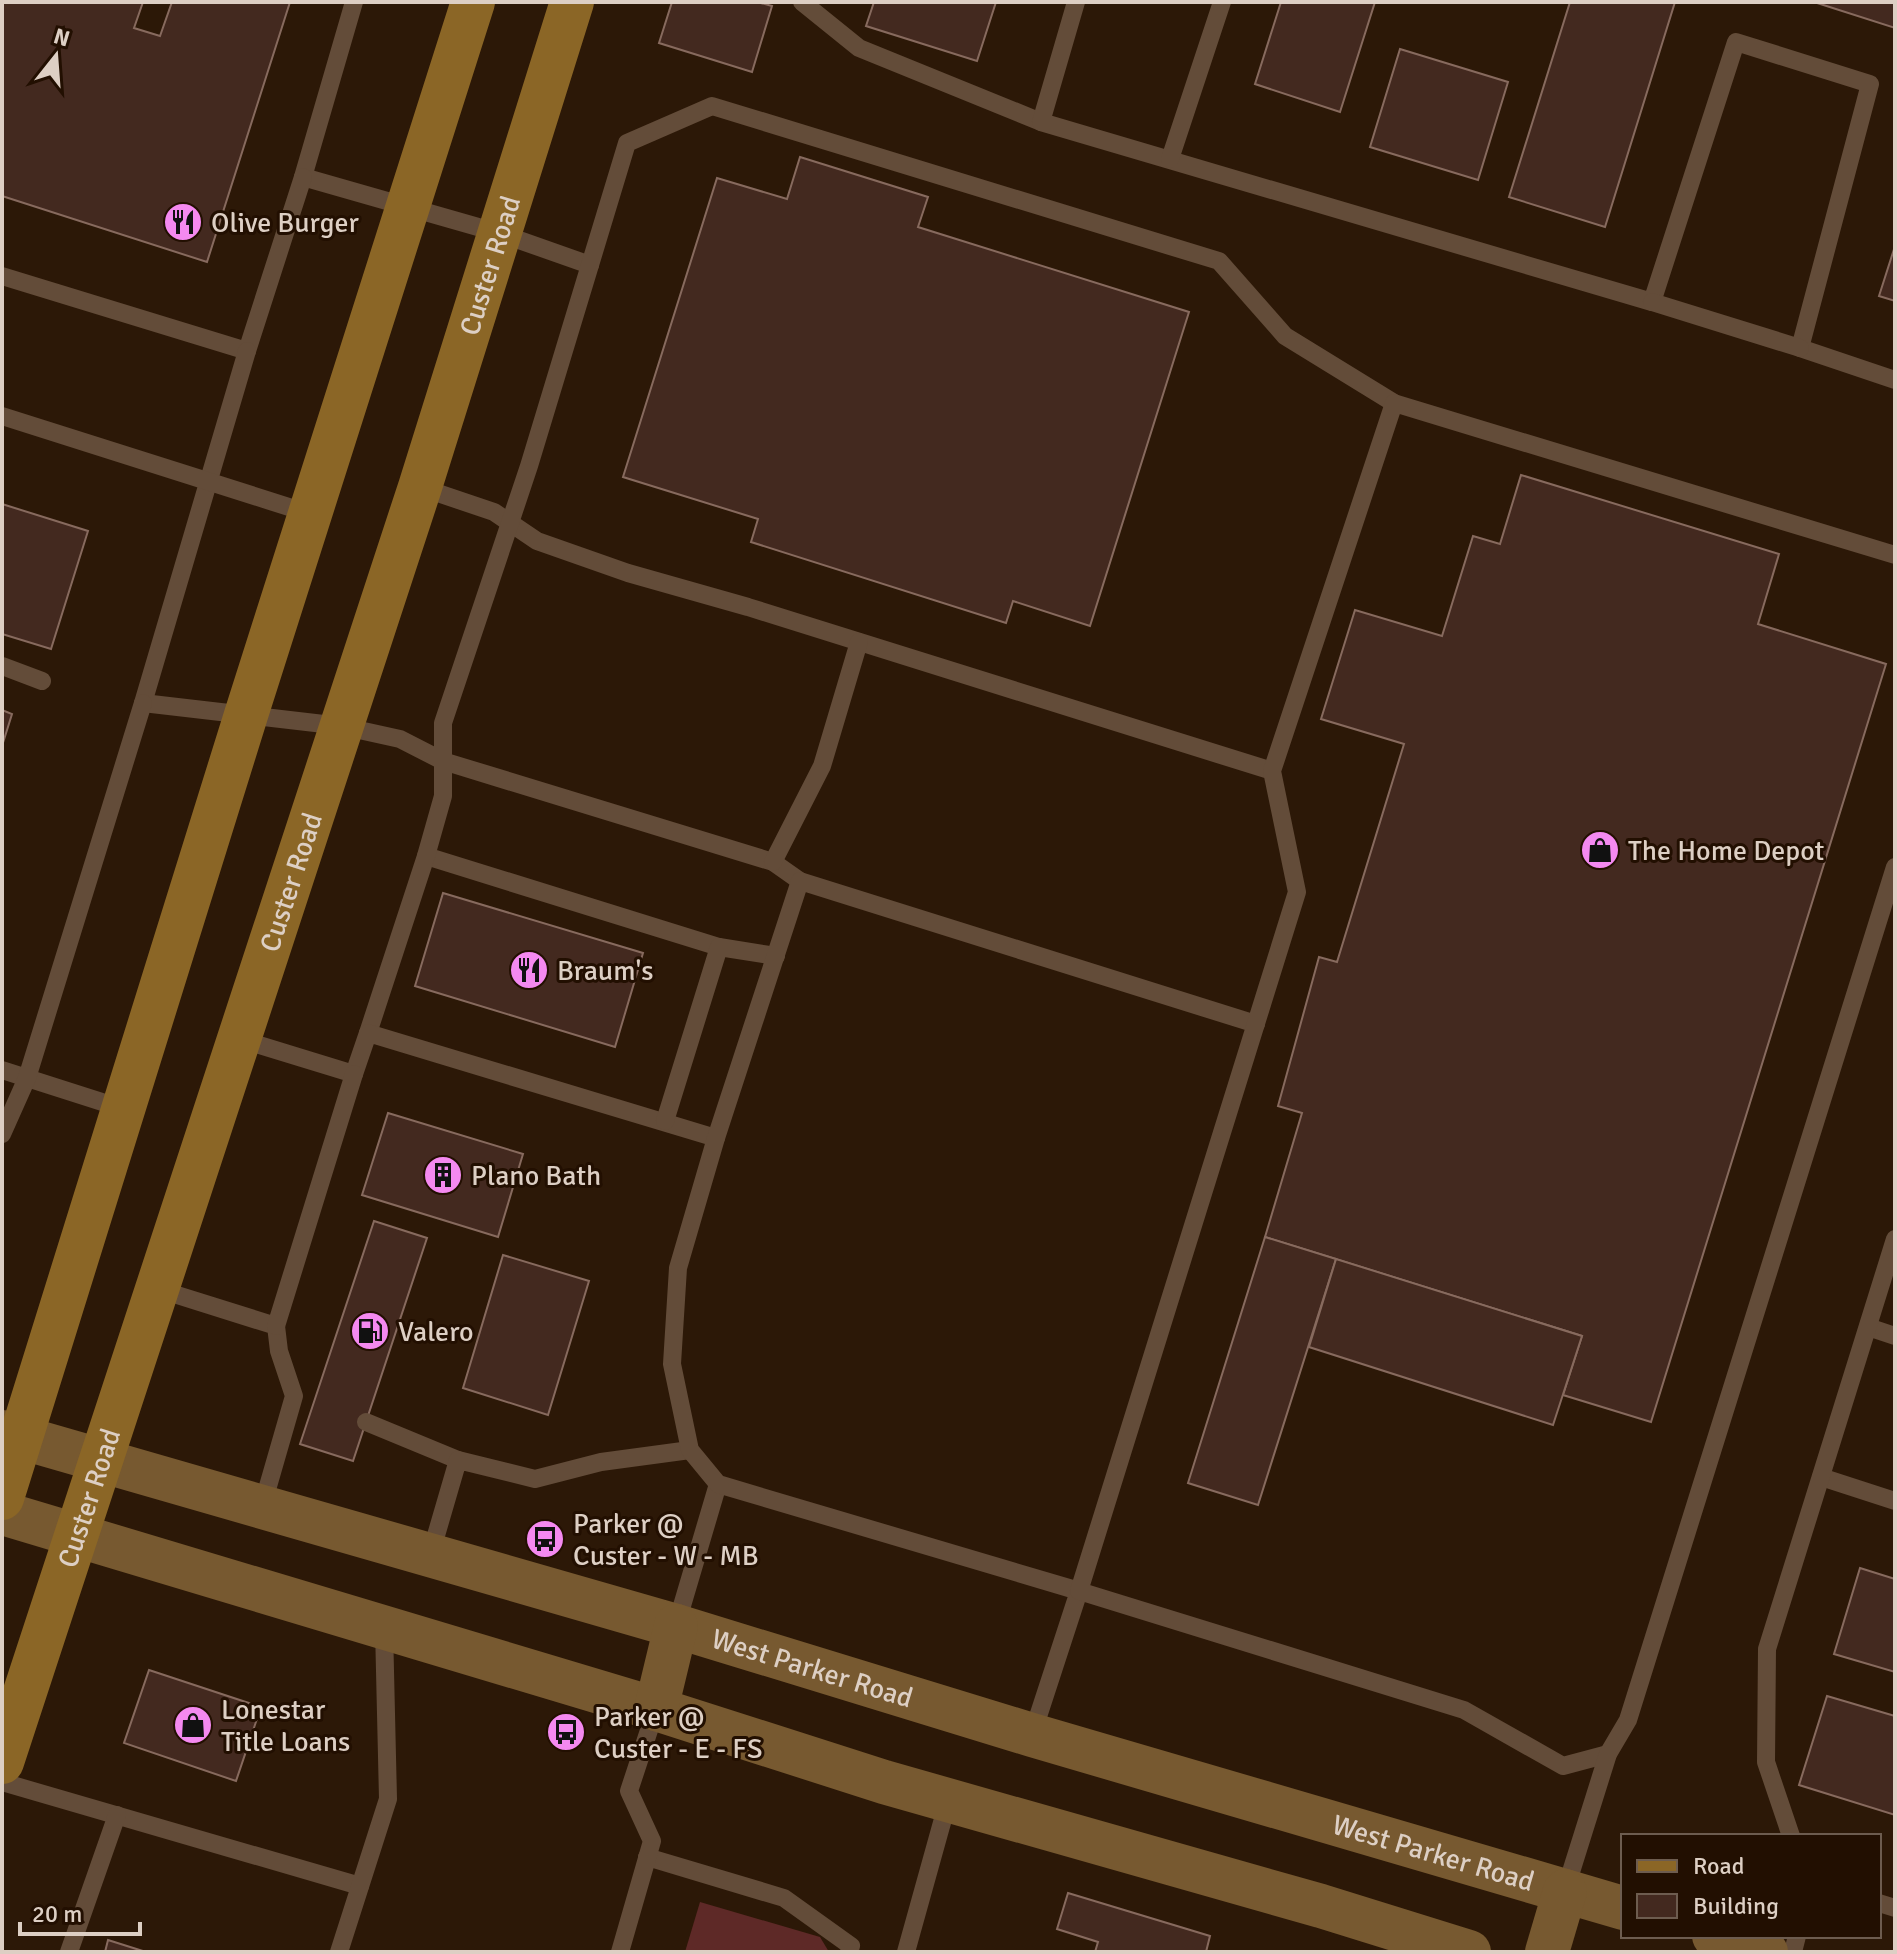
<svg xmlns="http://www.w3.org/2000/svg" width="1897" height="1954" font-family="Signika,sans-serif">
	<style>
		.green { fill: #5e2927 }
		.building { fill: #43291f; stroke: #876a5e; stroke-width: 2 }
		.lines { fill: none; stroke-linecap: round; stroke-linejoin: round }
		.service { stroke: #634c39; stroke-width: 18 }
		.secondary { stroke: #775930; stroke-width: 44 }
		.primary { stroke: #8b6626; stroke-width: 44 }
		.labels { text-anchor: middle; stroke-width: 6; stroke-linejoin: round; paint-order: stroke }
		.poi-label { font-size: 28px; fill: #ddcfc4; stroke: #220f01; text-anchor: start }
		.street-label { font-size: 28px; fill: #ddcfc4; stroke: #220f01 }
	</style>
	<rect width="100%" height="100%" fill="#2c1807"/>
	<!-- green -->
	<polygon class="green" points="700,1902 820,1937 829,1952 685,1952"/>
	<!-- building -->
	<g class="building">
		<polygon points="2,2 143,2 134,28 160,36 172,2 290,2 207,262 2,196"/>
		<polygon points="672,2 757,2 772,6 752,72 659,43"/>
		<polygon points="874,2 996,2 977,61 866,26"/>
		<polygon points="1281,2 1375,2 1340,112 1255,84"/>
		<polygon points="1570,2 1675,2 1605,227 1509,197"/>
		<polygon points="1814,2 1895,2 1895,28"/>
		<polygon points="1400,49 1508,82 1478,180 1370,147"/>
		<polygon points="800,157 928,197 918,227 1189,312 1090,626 1013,601 1006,623 751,542 758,519 623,477 717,178 787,199"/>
		<polygon points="1895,246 1895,301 1879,296"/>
		<polygon points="1521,475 1779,554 1758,624 1886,664 1651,1422 1563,1395 1582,1336 1265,1237 1302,1113 1278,1106 1319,957 1337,962 1404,744 1321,719 1355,610 1442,636 1473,536 1500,544"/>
		<polygon points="2,504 88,531 51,649 2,634"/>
		<polygon points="2,710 12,714 2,746"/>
		<polygon points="443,893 643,953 615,1047 415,986"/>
		<polygon points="388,1113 523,1154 498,1237 362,1195"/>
		<polygon points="374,1221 427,1238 353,1461 300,1444"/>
		<polygon points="1265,1237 1336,1259 1258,1505 1188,1483"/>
		<polygon points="503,1255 589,1281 548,1415 463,1388"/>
		<polygon points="1336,1259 1582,1336 1553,1425 1309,1347"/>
		<polygon points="1860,1568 1895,1579 1895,1672 1834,1654"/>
		<polygon points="149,1670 261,1707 236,1781 124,1743"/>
		<polygon points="1827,1696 1895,1716 1895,1815 1799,1785"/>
		<polygon points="1068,1893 1210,1936 1206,1952 1095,1952 1098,1942 1057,1929"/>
		<polygon points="108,1940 146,1952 105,1952"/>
	</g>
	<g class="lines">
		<!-- service -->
		<g class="service">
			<polyline points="354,2 303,177 499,233 590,265"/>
			<polyline points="802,2 859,48 1041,122"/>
			<polyline points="1076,2 1041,122 1652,302 1736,42 1870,84 1800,348 1895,380"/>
			<polyline points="1170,159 1222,2"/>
			<polyline points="2,276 247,351 303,177"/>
			<polyline points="1652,302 1800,348"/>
			<polyline points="247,351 143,703 341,726 400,739 443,761 773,862 800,881"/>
			<polyline points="2,416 311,514"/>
			<polyline points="420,487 494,512 537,541 628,573 748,607 1272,771"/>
			<polyline points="2,666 42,681"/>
			<polyline points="426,856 719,947"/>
			<polyline points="773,862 822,766 859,642"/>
			<polyline points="368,1033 426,856 443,796 443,723 529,466 627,143 712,106 1219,261 1285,336 1394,403"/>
			<polyline points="240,1039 354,1074 368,1033 716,1138"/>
			<polyline points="2,1070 124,1109"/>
			<polyline points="665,1121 719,947 776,956"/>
			<polyline points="2,1134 27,1078 143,703"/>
			<polyline points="158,1289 276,1326 279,1351 294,1396 262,1507"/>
			<polyline points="276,1326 354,1074"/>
			<polyline points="1868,1327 1895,1336"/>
			<polyline points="366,1422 458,1460"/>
			<polyline points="1821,1477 1895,1501"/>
			<polyline points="430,1556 458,1460 535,1479 601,1462 690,1450"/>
			<polyline points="676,1626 718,1484"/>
			<polyline points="1032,1735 1079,1591 718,1484 690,1450 672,1364 678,1268 716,1138 800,881 1256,1024"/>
			<polyline points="1608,1754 1563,1766 1464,1710 1079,1591 1297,892 1272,771 1394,403 1895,555"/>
			<polyline points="2,1782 360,1886"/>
			<polyline points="1791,1836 1766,1762 1767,1649 1895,1239"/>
			<polyline points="647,1857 784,1898 851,1946 849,1952"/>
			<polyline points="1565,1891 1608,1754 1628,1720 1895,867"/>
			<polyline points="1879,1903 1895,1908"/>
			<polyline points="69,1952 117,1815"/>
			<polyline points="339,1952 388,1799 384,1628"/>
			<polyline points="620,1952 652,1841 629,1791 656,1709"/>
			<polyline points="906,1952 948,1801"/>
			<polyline points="1793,1952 1797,1936"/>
		</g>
		<!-- secondary -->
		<g class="secondary">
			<path id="s1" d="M 2,1432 L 676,1626 L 1032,1735 L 1623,1908"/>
			<polyline points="2,1513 656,1709 884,1782 1321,1906 1469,1952"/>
			<polyline points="656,1709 676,1626"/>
			<polyline points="1714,1936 1766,1952"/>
			<polyline points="1547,1952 1565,1891"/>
		</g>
		<!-- primary -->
		<g class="primary">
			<polyline points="2,1498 246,715 473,2"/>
			<path id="s2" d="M 2,1762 L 420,487 L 572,2"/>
		</g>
	</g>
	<!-- icons -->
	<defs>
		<g id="restaurant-disc" transform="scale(2)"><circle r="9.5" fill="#f489f0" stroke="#220f01"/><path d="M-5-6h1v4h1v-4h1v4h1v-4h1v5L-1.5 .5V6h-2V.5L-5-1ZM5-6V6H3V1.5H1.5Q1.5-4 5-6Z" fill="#111"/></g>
		<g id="shop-disc" transform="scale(2)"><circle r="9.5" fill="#f489f0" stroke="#220f01"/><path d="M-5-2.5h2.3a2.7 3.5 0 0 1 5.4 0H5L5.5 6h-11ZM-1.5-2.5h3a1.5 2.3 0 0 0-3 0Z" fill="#111"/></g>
		<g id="building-disc" transform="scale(2)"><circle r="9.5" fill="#f489f0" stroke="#220f01"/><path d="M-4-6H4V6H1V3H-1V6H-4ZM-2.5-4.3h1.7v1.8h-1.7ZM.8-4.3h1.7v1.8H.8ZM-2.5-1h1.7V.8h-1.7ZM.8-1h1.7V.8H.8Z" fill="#111"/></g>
		<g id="fuel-disc" transform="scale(2)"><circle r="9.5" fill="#f489f0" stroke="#220f01"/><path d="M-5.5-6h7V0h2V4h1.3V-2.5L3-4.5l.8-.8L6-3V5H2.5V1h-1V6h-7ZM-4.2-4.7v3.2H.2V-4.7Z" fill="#111"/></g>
		<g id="bus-disc" transform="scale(2)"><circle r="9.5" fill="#f489f0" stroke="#220f01"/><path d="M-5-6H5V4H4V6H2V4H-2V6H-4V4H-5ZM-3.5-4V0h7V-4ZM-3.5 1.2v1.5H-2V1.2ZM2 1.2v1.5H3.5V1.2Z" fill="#111"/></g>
	</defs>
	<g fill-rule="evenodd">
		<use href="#restaurant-disc" x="183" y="222"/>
		<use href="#shop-disc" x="1600" y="850"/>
		<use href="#restaurant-disc" x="529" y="970"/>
		<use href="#building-disc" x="443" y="1175"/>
		<use href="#fuel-disc" x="370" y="1331"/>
		<use href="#bus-disc" x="545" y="1539"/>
		<use href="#shop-disc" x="193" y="1725"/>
		<use href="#bus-disc" x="566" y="1732"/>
	</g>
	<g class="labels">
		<!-- poi labels -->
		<g class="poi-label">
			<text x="211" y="232">Olive Burger</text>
			<text x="1628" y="860">The Home Depot</text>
			<text x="557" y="980">Braum's</text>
			<text x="471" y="1185">Plano Bath</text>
			<text x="398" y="1341">Valero</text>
			<text x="573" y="1533">Parker @<tspan x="573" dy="32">Custer - W - MB</tspan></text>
			<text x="221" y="1719">Lonestar<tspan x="221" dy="32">Title Loans</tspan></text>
			<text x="594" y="1726">Parker @<tspan x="594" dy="32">Custer - E - FS</tspan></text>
		</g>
		<!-- street labels -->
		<g class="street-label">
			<text dy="10" stroke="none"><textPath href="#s2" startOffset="1574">Custer Road</textPath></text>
			<text dy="10" stroke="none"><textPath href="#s2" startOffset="926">Custer Road</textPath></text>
			<text dy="10" stroke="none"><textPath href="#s2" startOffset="278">Custer Road</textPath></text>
			<text dy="10" stroke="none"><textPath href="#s1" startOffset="844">West Parker Road</textPath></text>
			<text dy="10" stroke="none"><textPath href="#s1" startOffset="1492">West Parker Road</textPath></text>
		</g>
	</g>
	<!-- border -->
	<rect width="1897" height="1954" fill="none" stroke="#ddcfc4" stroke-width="8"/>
	<!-- legend -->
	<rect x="1621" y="1834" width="260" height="104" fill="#220f01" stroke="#6d5c4f" stroke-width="2"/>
	<rect x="1637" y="1860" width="40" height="12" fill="#8b6626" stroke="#6d5c4f" stroke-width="2"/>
	<text x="1693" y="1874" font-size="24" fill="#ddcfc4">Road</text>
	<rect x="1637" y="1894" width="40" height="24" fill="#43291f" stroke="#6d5c4f" stroke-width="2"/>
	<text x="1693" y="1914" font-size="24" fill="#ddcfc4">Building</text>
	<!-- north arrow -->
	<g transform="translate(56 56) rotate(17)" stroke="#220f01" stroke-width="6" paint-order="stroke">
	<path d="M0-6L14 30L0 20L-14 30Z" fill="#ddcfc4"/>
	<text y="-12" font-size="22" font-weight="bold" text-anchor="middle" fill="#ddcfc4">N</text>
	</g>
	<!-- scale -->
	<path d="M20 1922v12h120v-12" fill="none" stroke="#ddcfc4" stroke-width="4"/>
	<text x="32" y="1922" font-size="24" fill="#ddcfc4" stroke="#220f01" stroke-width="6" paint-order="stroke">20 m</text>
</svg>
